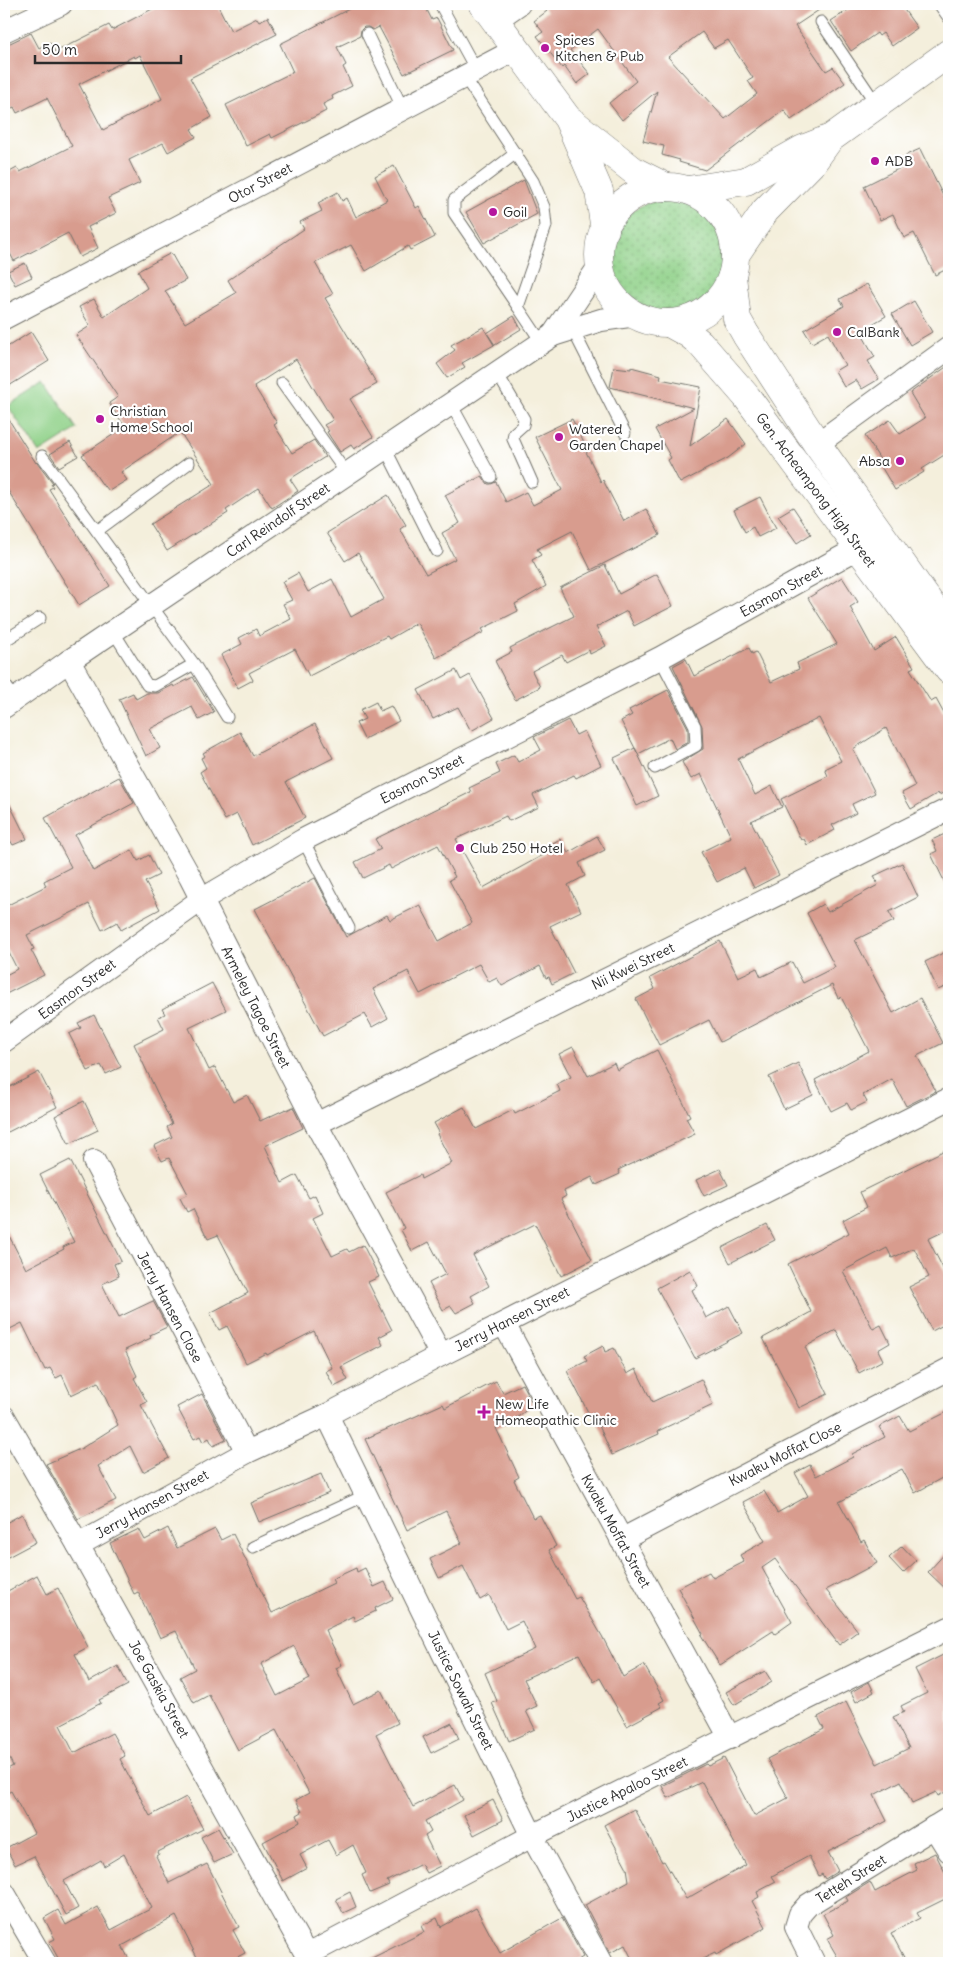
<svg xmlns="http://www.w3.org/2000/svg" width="953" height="1967" font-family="Delius,sans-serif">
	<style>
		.grass { fill: url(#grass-dots); stroke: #5e7e5a }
		.pitch { fill: #90d189; stroke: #5e7e5a }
		.building { fill: #d89c8e; fill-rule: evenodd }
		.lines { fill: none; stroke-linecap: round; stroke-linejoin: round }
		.service-casing { stroke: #717069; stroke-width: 13 }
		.minor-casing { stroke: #717069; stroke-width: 24 }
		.secondary-casing { stroke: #717069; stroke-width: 29 }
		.service { stroke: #fff; stroke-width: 11 }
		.minor { stroke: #fff; stroke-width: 22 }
		.secondary { stroke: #fff; stroke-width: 28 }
		.poi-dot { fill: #b5179e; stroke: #fff; stroke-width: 2 }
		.labels { text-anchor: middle; stroke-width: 4.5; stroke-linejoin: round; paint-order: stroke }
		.poi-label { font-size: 14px; fill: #2b2b2b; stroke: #fff; text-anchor: start }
		.street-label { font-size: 14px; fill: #2b2b2b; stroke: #fff }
	</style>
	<defs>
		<pattern id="grass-dots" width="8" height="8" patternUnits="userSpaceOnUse" patternTransform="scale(1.25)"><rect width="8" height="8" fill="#90d189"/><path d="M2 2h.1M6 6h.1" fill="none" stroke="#76aa70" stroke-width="1.8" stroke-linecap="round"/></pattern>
	</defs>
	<rect width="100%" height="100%" fill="#fff"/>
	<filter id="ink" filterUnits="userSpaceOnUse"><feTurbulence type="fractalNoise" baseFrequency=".02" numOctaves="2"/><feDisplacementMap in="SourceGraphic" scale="10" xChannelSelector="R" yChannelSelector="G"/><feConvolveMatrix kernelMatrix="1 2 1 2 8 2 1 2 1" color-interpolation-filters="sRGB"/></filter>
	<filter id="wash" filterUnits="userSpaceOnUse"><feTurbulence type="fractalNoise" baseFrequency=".0096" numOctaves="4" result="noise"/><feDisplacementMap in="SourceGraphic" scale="20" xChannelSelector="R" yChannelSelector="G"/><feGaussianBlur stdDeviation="1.12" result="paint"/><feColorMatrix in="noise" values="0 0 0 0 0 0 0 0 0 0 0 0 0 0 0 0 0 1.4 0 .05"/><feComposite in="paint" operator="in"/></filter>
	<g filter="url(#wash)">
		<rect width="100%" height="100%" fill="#f4efdc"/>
		<!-- grass -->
		<circle class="grass" cx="666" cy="258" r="58"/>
		<!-- pitch -->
		<polygon class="pitch" points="46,382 77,429 39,453 8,406"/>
		<g id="blocks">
			<!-- building -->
			<g class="building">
				<path d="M 152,4 L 217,4 L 231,31 L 257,18 L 259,21 L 268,17 L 277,34 L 190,78 L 212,117 L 191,129 L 196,137 L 168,152 L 163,143 L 129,160 L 140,183 L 108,198 L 116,213 L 88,227 L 98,248 L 80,257 L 68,233 L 14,261 L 4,242 L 4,175 L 17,168 L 20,172 L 72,146 L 47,98 L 17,113 L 14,107 L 4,112 L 4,46 L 31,33 L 39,48 L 50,42 L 55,52 L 109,25 L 112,30 L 154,8 ZM 140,55 L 162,99 L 103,130 L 79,84 L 134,56 L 135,58 Z"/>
				<polygon points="346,4 424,4 432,20 437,18 453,50 404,74 379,27 373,30 368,27 364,27 361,30 360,36 337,47 346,65 343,67 352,86 332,96 333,99 323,104 326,111 272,138 270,134 246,146 226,105 293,72 280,44 349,9"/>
				<path d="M 541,4 L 828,4 L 795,26 L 826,71 L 833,67 L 845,83 L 791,120 L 784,110 L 705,170 L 679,162 L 680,160 L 662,155 L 664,146 L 643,141 L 657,91 L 622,120 L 609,103 L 636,81 L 598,29 L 570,50 L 590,74 L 577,84 L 564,66 L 562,68 L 537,36 L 543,32 L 534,21 L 547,11 ZM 702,32 L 714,48 L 728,40 L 753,78 L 748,81 L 757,94 L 725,119 L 668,57 Z"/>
				<polygon points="857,4 900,4 917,28 892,46 883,33 879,36 877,33 851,51 831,21"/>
				<polygon points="920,149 949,208 949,268 935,275 914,233 904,238 893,214 880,220 864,186 910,163 906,155"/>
				<polygon points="394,166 416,208 419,206 435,237 410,250 408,246 366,271 351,245 315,263 333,294 325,298 377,384 350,399 373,437 354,449 351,445 340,452 327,432 329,431 324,425 333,420 296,359 254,386 277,423 274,425 292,453 314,440 325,457 290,479 298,491 272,508 259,488 226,510 228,513 167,551 150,524 214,484 180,432 121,472 127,480 109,491 105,486 104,487 82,455 125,427 109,403 118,397 76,335 90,326 79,307 94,299 104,317 147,288 138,271 171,253 186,280 165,291 185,323 236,293 228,280 304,229 300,222 322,211 318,203 338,192 342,201 347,198 356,217 387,200 375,176"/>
				<polygon points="524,180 537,214 484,243 466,212"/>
				<polygon points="25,263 32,277 15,285 8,271"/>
				<polygon points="867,284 886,316 860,331 875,357 868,361 879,379 862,389 856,380 844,387 835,371 845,365 828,334 812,343 804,330 844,306 840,299"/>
				<polygon points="914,301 932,332 910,345 892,314"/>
				<polygon points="514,316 521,329 495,345 487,333"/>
				<polygon points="483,327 494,345 462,363 465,367 447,378 437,364 455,350 451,345"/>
				<polygon points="31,332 49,361 4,389 4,349"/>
				<polygon points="949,365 949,452 922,469 924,472 895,490 879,463 881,461 865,436 890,420 900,434 925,418 910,393"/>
				<polygon points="614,367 631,369 631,367 661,375 660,379 701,387 690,446 728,419 746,444 728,458 680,483 668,460 671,458 655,429 694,408 610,387"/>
				<polygon points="4,412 36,463 37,462 53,483 51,484 53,487 49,489 110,586 79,605 4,484"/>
				<polygon points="572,419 588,451 586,452 601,482 603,480 624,521 646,509 660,535 591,570 572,531 537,549 541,555 532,560 546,586 515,604 518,611 482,629 484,632 436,658 417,623 389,639 387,636 309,676 295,649 249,673 253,680 238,688 221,655 242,644 239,638 256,629 259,636 291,619 283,604 292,600 282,582 298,573 308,592 332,579 351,617 384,599 358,553 345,561 327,533 388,495 406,525 400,529 426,574 455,559 442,533 460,523 445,495 482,476 488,484 491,484 496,482 506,502 526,492 533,505 562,490 535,437"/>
				<polygon points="70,442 78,456 59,467 50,454"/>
				<polygon points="760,497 776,528 758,537 753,527 745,532 734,510"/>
				<polygon points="793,507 811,534 797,543 778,516"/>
				<polygon points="605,565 619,594 657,574 673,606 634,626 627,611 596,627 606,646 590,654 589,650 566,662 562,655 532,671 540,687 515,700 495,661 512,652 510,648 574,616 560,588"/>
				<polygon points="842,577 858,602 850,607 874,651 896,637 914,667 910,669 931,702 936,699 949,723 949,790 939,795 938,793 911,809 902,793 915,786 886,728 853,749 875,793 852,804 856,813 832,825 835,830 807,845 804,839 801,840 781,799 828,776 825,769 841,761 819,718 738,759 755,795 772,786 782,807 751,821 779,875 754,888 744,868 717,882 701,852 731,837 701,774 691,779 682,762 703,749 702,726 673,666 686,659 694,676 749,648 752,654 756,652 771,682 799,669 797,663 837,644 808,598"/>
				<polygon points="456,670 461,680 470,675 494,718 471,731 458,707 433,719 418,690"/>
				<polygon points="193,677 214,712 199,720 192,707 150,729 160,748 146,756 119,699 133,693 136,699 147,693 158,693 173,685 174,687"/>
				<polygon points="668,690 688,728 688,742 675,749 670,738 638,754 621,721 632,715 629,710"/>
				<polygon points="376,702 380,711 391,706 399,721 364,739 356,723 365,719 360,710"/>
				<polygon points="568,720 576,735 584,731 601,765 576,778 574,775 533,795 539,807 509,821 506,816 456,839 483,888 545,854 542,849 560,839 568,853 597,836 605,850 579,863 585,876 568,885 581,911 550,926 574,973 552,984 549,977 546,978 540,966 502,986 497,978 489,982 479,964 420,994 408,971 373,989 388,1018 372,1027 365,1014 323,1036 255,909 315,878 346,937 387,915 390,920 420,905 439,941 472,923 449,880 455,877 438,845 391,869 389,865 363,878 355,862 381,849 375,839 471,792 469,788 500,773 496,764 514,755 518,762 541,750 534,737"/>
				<polygon points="315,724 333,758 286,782 305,818 252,845 237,814 225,820 200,772 206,768 201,758 205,756 203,753 240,732 253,756"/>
				<polygon points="635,748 658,796 637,806 614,758"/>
				<polygon points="119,777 134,803 75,835 93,871 132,850 138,861 149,855 159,875 145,882 160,909 121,930 117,922 102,930 89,904 27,935 34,949 31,950 44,975 4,995 4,976 17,969 4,943 4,907 46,886 44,881 71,867 45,818"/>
				<polygon points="4,793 27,839 13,845 10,840 4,843"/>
				<polygon points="949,832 949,891 931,854 937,851 932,840"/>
				<polygon points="902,863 918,897 889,912 894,921 855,940 893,1013 920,998 943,1043 917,1056 936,1091 906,1106 892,1079 863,1095 867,1102 851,1110 847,1103 831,1111 815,1080 869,1051 841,997 838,998 832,985 720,1042 709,1020 659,1045 636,999 655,989 650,978 720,941 738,977 757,968 761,977 792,962 803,983 835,967 807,913 823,904 828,912 878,885 874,876"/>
				<polygon points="949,950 949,985 938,990 925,962"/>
				<polygon points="212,983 226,1010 189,1028 209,1070 215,1067 233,1102 247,1095 260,1121 286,1109 287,1110 293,1107 303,1128 265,1146 282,1183 297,1175 309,1198 315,1195 323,1213 313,1218 332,1256 347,1249 349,1252 363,1245 379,1277 368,1282 392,1330 379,1337 383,1345 341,1367 348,1380 334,1387 326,1371 332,1368 314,1331 267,1355 266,1353 246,1363 227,1326 219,1330 210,1313 248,1293 218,1235 208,1239 193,1209 187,1212 180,1198 188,1194 169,1158 162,1161 154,1146 172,1137 167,1127 172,1124 134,1044 164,1029 158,1017 165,1014 162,1009"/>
				<polygon points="94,1015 121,1067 106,1074 101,1065 88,1071 69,1034 81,1028 78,1023"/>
				<polygon points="573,1047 588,1076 614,1063 617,1070 657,1050 690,1116 686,1118 695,1134 618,1170 620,1174 596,1185 592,1177 564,1191 566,1196 561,1199 592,1260 561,1276 535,1224 473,1255 489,1286 471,1296 475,1303 456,1313 451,1306 443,1310 429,1283 446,1274 429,1242 412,1251 401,1230 404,1228 386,1192 420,1175 421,1179 452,1163 437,1134 439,1132 434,1123 464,1107 476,1129 513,1110 515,1114 560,1091 557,1084 571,1077 559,1054"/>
				<polygon points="798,1063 813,1095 784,1109 769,1077"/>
				<polygon points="39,1072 57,1107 4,1134 4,1090"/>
				<polygon points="84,1101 98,1130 69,1144 55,1116"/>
				<polygon points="945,1150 949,1159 949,1229 928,1239 949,1280 949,1322 932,1331 909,1287 929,1277 914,1248 892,1258 887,1248 843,1271 873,1329 881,1325 890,1343 878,1350 883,1360 859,1373 836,1330 805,1347 828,1394 799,1408 763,1338 811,1312 788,1264 849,1233 843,1220 867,1207 860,1192"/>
				<polygon points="70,1160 121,1261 114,1264 119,1276 102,1284 119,1317 153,1301 167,1327 150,1335 151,1338 125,1350 137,1376 134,1378 147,1402 141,1405 169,1458 143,1472 130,1446 98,1466 116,1500 78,1519 46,1464 82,1448 118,1425 98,1382 71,1395 62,1375 56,1378 50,1368 45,1370 22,1323 4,1332 4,1226 26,1269 64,1249 63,1247 74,1242 40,1175"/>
				<polygon points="720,1169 728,1185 704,1196 696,1180"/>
				<polygon points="767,1225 775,1240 730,1263 722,1248"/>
				<polygon points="690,1270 698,1286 692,1290 706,1318 729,1306 743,1333 695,1358 657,1288"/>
				<polygon points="603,1346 605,1352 614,1348 627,1374 636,1369 652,1402 701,1379 713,1405 658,1431 659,1434 612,1455 593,1412 589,1414 567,1371 587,1361 584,1356"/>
				<polygon points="496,1381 503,1393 522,1384 533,1405 515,1419 496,1428 519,1477 514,1480 533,1518 540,1515 556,1546 549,1550 575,1599 579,1597 602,1636 623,1677 644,1665 664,1700 659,1703 662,1707 627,1726 600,1678 594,1682 579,1654 524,1679 537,1706 526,1711 535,1729 509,1741 492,1703 497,1701 485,1673 535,1649 522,1621 506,1629 489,1595 480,1600 463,1566 439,1578 430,1559 462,1543 446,1511 407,1530 365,1439 443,1404 445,1408"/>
				<polygon points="202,1394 226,1440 213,1446 209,1438 203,1442 200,1436 194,1439 177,1407"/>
				<polygon points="949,1411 949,1474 915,1493 902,1469 839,1502 861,1542 864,1540 877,1563 826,1590 858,1631 839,1645 775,1559 762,1568 792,1622 775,1634 773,1631 720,1665 701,1635 703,1634 678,1588 709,1572 713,1578 744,1562 740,1555 765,1541 743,1502 764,1491 777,1513 808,1496 795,1473 810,1465 816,1476 853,1457 852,1454 885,1437 879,1427 900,1416 909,1431"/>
				<polygon points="321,1474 329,1493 259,1522 251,1503"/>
				<polygon points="22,1514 36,1542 4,1559 4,1524"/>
				<path d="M 168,1528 L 177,1548 L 215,1529 L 221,1540 L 233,1534 L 272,1613 L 334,1583 L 332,1579 L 356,1568 L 357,1572 L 365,1568 L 374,1587 L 385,1582 L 393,1599 L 375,1608 L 376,1611 L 355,1621 L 353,1616 L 325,1630 L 342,1665 L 336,1668 L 353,1704 L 381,1690 L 398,1723 L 376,1734 L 413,1807 L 455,1785 L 463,1800 L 425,1821 L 431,1832 L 425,1836 L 440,1866 L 426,1873 L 421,1864 L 387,1881 L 389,1885 L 370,1893 L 362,1875 L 366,1873 L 353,1845 L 336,1855 L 328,1840 L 300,1855 L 307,1868 L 283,1881 L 263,1842 L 300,1822 L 297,1815 L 302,1812 L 296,1800 L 309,1793 L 276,1730 L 238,1750 L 209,1695 L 194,1703 L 180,1677 L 195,1669 L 176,1631 L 160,1638 L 138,1592 L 134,1594 L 110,1543 L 139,1529 L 145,1540 ZM 294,1646 L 310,1679 L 277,1696 L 261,1664 Z"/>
				<polygon points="902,1546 916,1561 903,1573 889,1558"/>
				<polygon points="949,1549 949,1592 928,1572"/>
				<polygon points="37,1575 47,1594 58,1588 88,1647 75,1654 89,1682 118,1666 128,1685 99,1700 101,1703 60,1725 74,1753 112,1733 125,1756 120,1759 150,1816 186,1797 203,1829 158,1852 159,1854 156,1856 169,1883 207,1864 239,1927 233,1930 245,1953 226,1963 200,1963 176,1916 122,1946 131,1963 61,1963 49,1942 55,1939 44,1918 58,1910 66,1925 98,1907 111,1930 152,1908 124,1854 104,1866 101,1860 64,1881 78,1908 66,1915 34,1856 15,1865 6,1848 34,1833 11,1791 4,1795 4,1771 13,1766 4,1747 4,1593"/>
				<polygon points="943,1655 949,1667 949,1790 938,1796 936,1792 912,1803 901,1781 874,1795 887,1821 828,1852 838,1871 825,1879 822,1874 819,1876 809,1856 772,1876 776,1882 757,1892 759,1897 752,1901 766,1927 716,1955 715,1953 694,1963 634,1963 625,1945 610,1953 585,1905 629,1881 627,1868 604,1825 634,1809 662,1862 664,1861 686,1899 746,1865 702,1782 668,1798 662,1786 706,1764 708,1766 724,1758 754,1816 788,1798 767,1759 824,1729 818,1717 846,1702 877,1764 909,1748 893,1717 904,1712 901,1706 927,1693 915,1669"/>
				<polygon points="765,1671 772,1682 734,1705 726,1692"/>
				<polygon points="869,1682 874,1692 856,1702 851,1692"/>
				<polygon points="452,1723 459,1739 431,1753 423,1737"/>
				<polygon points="493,1800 503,1820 474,1835 464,1815"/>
				<polygon points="218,1828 233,1854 214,1863 201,1837"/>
				<polygon points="935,1853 949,1880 949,1897 917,1913 920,1918 891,1933 907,1963 841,1963 827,1939 834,1935 823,1914 848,1901 846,1897 870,1882 875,1892 917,1870 914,1863"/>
				<polygon points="350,1892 356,1907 343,1913 336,1899"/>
				<polygon points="476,1908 500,1953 562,1918 583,1957 573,1963 362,1963 424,1932 421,1926 437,1918 441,1927"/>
			</g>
		</g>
	</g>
	<g filter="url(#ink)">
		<use href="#blocks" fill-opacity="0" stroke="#717069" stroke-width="1"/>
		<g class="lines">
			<!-- service casing -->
			<g class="service-casing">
				<g id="service">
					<polyline points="440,4 476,70"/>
					<polyline points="939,4 949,18"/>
					<polyline points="821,22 877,105"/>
					<polyline points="367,34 403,109"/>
					<polyline points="464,76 533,181 544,207 546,226 518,307 542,343"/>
					<polyline points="516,153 454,200 454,213 518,307"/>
					<polyline points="573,330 625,433"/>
					<polyline points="497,373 524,419 523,425 514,433 513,439 532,482"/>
					<polyline points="282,383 347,474"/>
					<polyline points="451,404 491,477"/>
					<polyline points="385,448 437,551"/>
					<polyline points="42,456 194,664 227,717"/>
					<polyline points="97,531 189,463"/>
					<polyline points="113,631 147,685 155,686 194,664"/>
					<polyline points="4,641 40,618"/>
					<polyline points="4,683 15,699"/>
					<polyline points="655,768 696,746 695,726 660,658"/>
					<polyline points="303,840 349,928"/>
					<polyline points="253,1547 366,1495"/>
				</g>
			</g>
			<!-- minor casing -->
			<g class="minor-casing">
				<g id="minor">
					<polyline points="496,20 519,4"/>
					<polyline points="4,31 61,4"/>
					<polyline points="4,318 517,49"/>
					<polyline points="553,335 600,265"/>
					<polyline points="817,444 949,348"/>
					<polyline points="69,661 190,877 316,1124 441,1355"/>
					<polyline points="4,707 69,661 553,335 601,320 636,315"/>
					<polyline points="4,1041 201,900 303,840 660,658 860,547"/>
					<polyline points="316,1124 949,809"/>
					<polyline points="94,1161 247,1452"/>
					<polyline points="504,1324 730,1738"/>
					<polyline points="327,1415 532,1836 601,1963"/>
					<polyline points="4,1417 78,1545 311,1963"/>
					<polyline points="621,1540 949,1369"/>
					<polyline points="78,1545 247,1452 327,1415 441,1355 949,1099"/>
					<polyline points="934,1827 949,1851"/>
					<polyline points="4,1893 45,1963"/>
					<polyline points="307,1955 532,1836 949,1628"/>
					<polyline points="814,1963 796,1927 800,1914 808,1905 949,1818"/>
				</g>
			</g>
			<!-- secondary casing -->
			<g class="secondary-casing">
				<g id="secondary">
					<polyline points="483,4 568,119 599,191 605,230"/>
					<polyline points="571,121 634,171 666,187"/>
					<circle cx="667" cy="255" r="68"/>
					<polyline points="688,190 746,181 803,149 831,138 949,53"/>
					<polyline points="735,255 765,211 813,162 828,141"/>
					<polyline points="732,276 737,319 746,335 817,444 949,630"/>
					<polyline points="669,323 689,334 700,343 746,396 949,670"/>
				</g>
			</g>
			<!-- service -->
			<use href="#service" class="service"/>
			<!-- minor -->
			<use href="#minor" class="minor"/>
			<!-- secondary -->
			<use href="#secondary" class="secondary"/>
		</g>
	</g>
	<!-- markers -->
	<g class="poi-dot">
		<circle cx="545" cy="48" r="5"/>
		<circle cx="875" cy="161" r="5"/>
		<circle cx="493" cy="212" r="5"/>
		<circle cx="837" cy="332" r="5"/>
		<circle cx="100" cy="419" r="5"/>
		<circle cx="559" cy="437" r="5"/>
		<circle cx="900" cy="461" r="5"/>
		<circle cx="460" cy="848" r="5"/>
		<path d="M481.5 1404.5h5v5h5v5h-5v5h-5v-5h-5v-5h5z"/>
	</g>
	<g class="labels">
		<!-- poi labels -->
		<g class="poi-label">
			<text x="555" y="45">Spices<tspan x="555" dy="16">Kitchen &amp; Pub</tspan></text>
			<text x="885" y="166">ADB</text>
			<text x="503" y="217">Goil</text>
			<text x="847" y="337">CalBank</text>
			<text x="110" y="416">Christian<tspan x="110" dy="16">Home School</tspan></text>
			<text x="569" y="434">Watered<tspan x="569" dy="16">Garden Chapel</tspan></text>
			<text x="890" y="466" text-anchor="end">Absa</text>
			<text x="470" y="853">Club 250 Hotel</text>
			<text x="495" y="1409">New Life<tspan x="495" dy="16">Homeopathic Clinic</tspan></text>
		</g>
		<!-- street labels -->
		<g class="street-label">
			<text transform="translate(260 183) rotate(-28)" y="5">Otor Street</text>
			<text transform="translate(816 490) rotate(53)" y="5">Gen. Acheampong High Street</text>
			<text transform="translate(278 520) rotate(-34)" y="5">Carl Reindolf Street</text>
			<text transform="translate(781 591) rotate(-29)" y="5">Easmon Street</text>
			<text transform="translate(422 779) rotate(-27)" y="5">Easmon Street</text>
			<text transform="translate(633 966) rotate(-26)" y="5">Nii Kwei Street</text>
			<text transform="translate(77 989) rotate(-36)" y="5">Easmon Street</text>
			<text transform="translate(256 1007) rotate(63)" y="5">Armeley Tagoe Street</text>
			<text transform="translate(170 1307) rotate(62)" y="5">Jerry Hansen Close</text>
			<text transform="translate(512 1319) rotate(-27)" y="5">Jerry Hansen Street</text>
			<text transform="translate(785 1454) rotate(-27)" y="5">Kwaku Moffat Close</text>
			<text transform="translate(152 1504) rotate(-29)" y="5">Jerry Hansen Street</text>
			<text transform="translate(616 1531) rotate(61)" y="5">Kwaku Moffat Street</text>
			<text transform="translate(159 1689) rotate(61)" y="5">Joe Gaskia Street</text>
			<text transform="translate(461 1690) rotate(64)" y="5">Justice Sowah Street</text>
			<text transform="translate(627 1789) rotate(-26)" y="5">Justice Apaloo Street</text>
			<text transform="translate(851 1879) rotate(-32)" y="5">Tetteh Street</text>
		</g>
	</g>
	<!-- margin -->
	<rect width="953" height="1967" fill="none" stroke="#fff" stroke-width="20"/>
	<!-- scale -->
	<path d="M35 55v8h146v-8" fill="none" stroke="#2b2b2b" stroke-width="2.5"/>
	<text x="42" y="55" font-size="15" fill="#2b2b2b" stroke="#ffffff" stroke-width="4" paint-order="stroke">50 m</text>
</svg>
